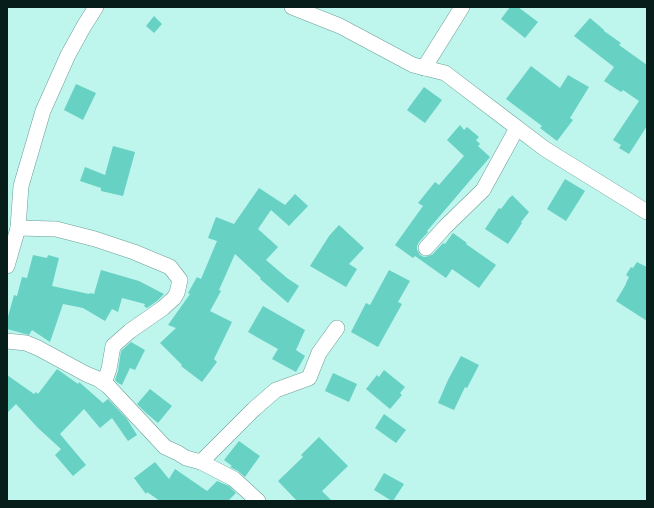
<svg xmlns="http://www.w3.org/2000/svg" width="654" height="508" font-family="'Work Sans',sans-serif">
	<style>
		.building { fill: #67d1c4 }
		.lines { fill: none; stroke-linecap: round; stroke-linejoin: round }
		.minor-casing { stroke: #6b9f97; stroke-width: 16 }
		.minor { stroke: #fff; stroke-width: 15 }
	</style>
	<rect width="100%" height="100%" fill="#bef5ed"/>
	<!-- building -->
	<g class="building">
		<polygon points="510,7 518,7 538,22 525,38 501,19"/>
		<polygon points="154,16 162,24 154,33 146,26"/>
		<polygon points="590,18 604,30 604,31 621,43 619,45 647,65 647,126 629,154 619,148 621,145 613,140 639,101 623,90 621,92 604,81 614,67 574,36"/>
		<polygon points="531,66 560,88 568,75 589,87 570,118 573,120 557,141 540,128 542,126 506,99"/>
		<polygon points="76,84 96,93 83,120 64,110"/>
		<polygon points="424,87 442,100 425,123 407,110"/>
		<polygon points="460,125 464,130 467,127 479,137 476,140 480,144 478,146 490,157 427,231 428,232 419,242 417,246 417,250 420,255 424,257 429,256 433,254 443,243 445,244 453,233 467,243 466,244 496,265 479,288 452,269 446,278 415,256 413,258 395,245 423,206 418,203 435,182 439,185 464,156 447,140"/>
		<polygon points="113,146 135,152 123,196 101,191 101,188 80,181 85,167 105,175"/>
		<polygon points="565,179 585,191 566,221 547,209"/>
		<polygon points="259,188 285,205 295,194 308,206 289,226 271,210 258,229 278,247 266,260 287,278 299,286 288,303 260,279 261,278 235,254 219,290 221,291 210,311 232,322 214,359 217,362 202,382 181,366 182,365 160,343 176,328 168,325 190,294 188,293 197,277 201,279 217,241 208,238 216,217 234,224"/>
		<polygon points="512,195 529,212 521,222 522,223 508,244 485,229 499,208 501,209 510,197 511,197"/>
		<polygon points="339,225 364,248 349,264 357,269 346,287 310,266 329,236"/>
		<polygon points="33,255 47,258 48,255 59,258 52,286 89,294 90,293 94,294 101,270 139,281 164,294 157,301 147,308 144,306 145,304 122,298 118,312 112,309 105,321 83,308 63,304 50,342 32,330 29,335 7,329 7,320 14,295 17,296 22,277 27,278"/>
		<polygon points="637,262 647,267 647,321 616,301 626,284 626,283 629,277 626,275 631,267 633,268"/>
		<polygon points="389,270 410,281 398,302 402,304 378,347 351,332 366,303 370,305"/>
		<polygon points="263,306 305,330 296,350 305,356 296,372 272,359 278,349 248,332"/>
		<polygon points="131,342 145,350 135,370 130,368 122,385 118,383 115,380 118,371 121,351"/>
		<polygon points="461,356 479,365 467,388 465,387 454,410 438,403 448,380"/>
		<polygon points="57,369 78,384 79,382 103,403 108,399 127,419 137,435 128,441 112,418 100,428 84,409 60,434 86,465 73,476 55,455 61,449 38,428 16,404 7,413 7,375 34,394 36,392 38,394"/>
		<polygon points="384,370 405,387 400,393 402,395 390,409 366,389 377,375 379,377"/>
		<polygon points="333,373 357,384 349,402 325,391"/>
		<polygon points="150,389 172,406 158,423 145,412 137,404"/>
		<polygon points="384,414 406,430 396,443 375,428"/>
		<polygon points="319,437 348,466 322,491 332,501 297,501 278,481 303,457 301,455"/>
		<polygon points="239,441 260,456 245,477 238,471 230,467 232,466 224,460"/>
		<polygon points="155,462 169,479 175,469 207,491 217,481 229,486 236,493 228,501 160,501 147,492 146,494 134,478"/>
		<polygon points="384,473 404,484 393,501 392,501 374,490"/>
	</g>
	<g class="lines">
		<!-- minor casing -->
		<g class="minor-casing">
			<g id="minor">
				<polyline points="292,7 340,26 413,65 445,73 545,149 647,212"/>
				<polyline points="424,68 462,7"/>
				<polyline points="18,228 56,229 95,239 134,252 170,267 180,280 177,293 174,298 163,308 130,331 113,346 109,369 104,383"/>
				<polyline points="426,248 445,227 483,190 517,128"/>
				<polyline points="7,266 18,228 21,186 43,111 68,55 84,26 96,7"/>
				<polyline points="7,341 26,343 38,348 86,374 98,379 108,386 165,447 178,453 186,458 201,462 234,479 258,501"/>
				<polyline points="201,462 254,409 276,390 309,378 319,353 337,328"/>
			</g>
		</g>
		<!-- minor -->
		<use href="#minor" class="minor"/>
	</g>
	<!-- border -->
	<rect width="654" height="508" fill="none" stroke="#071d1a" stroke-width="16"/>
</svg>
